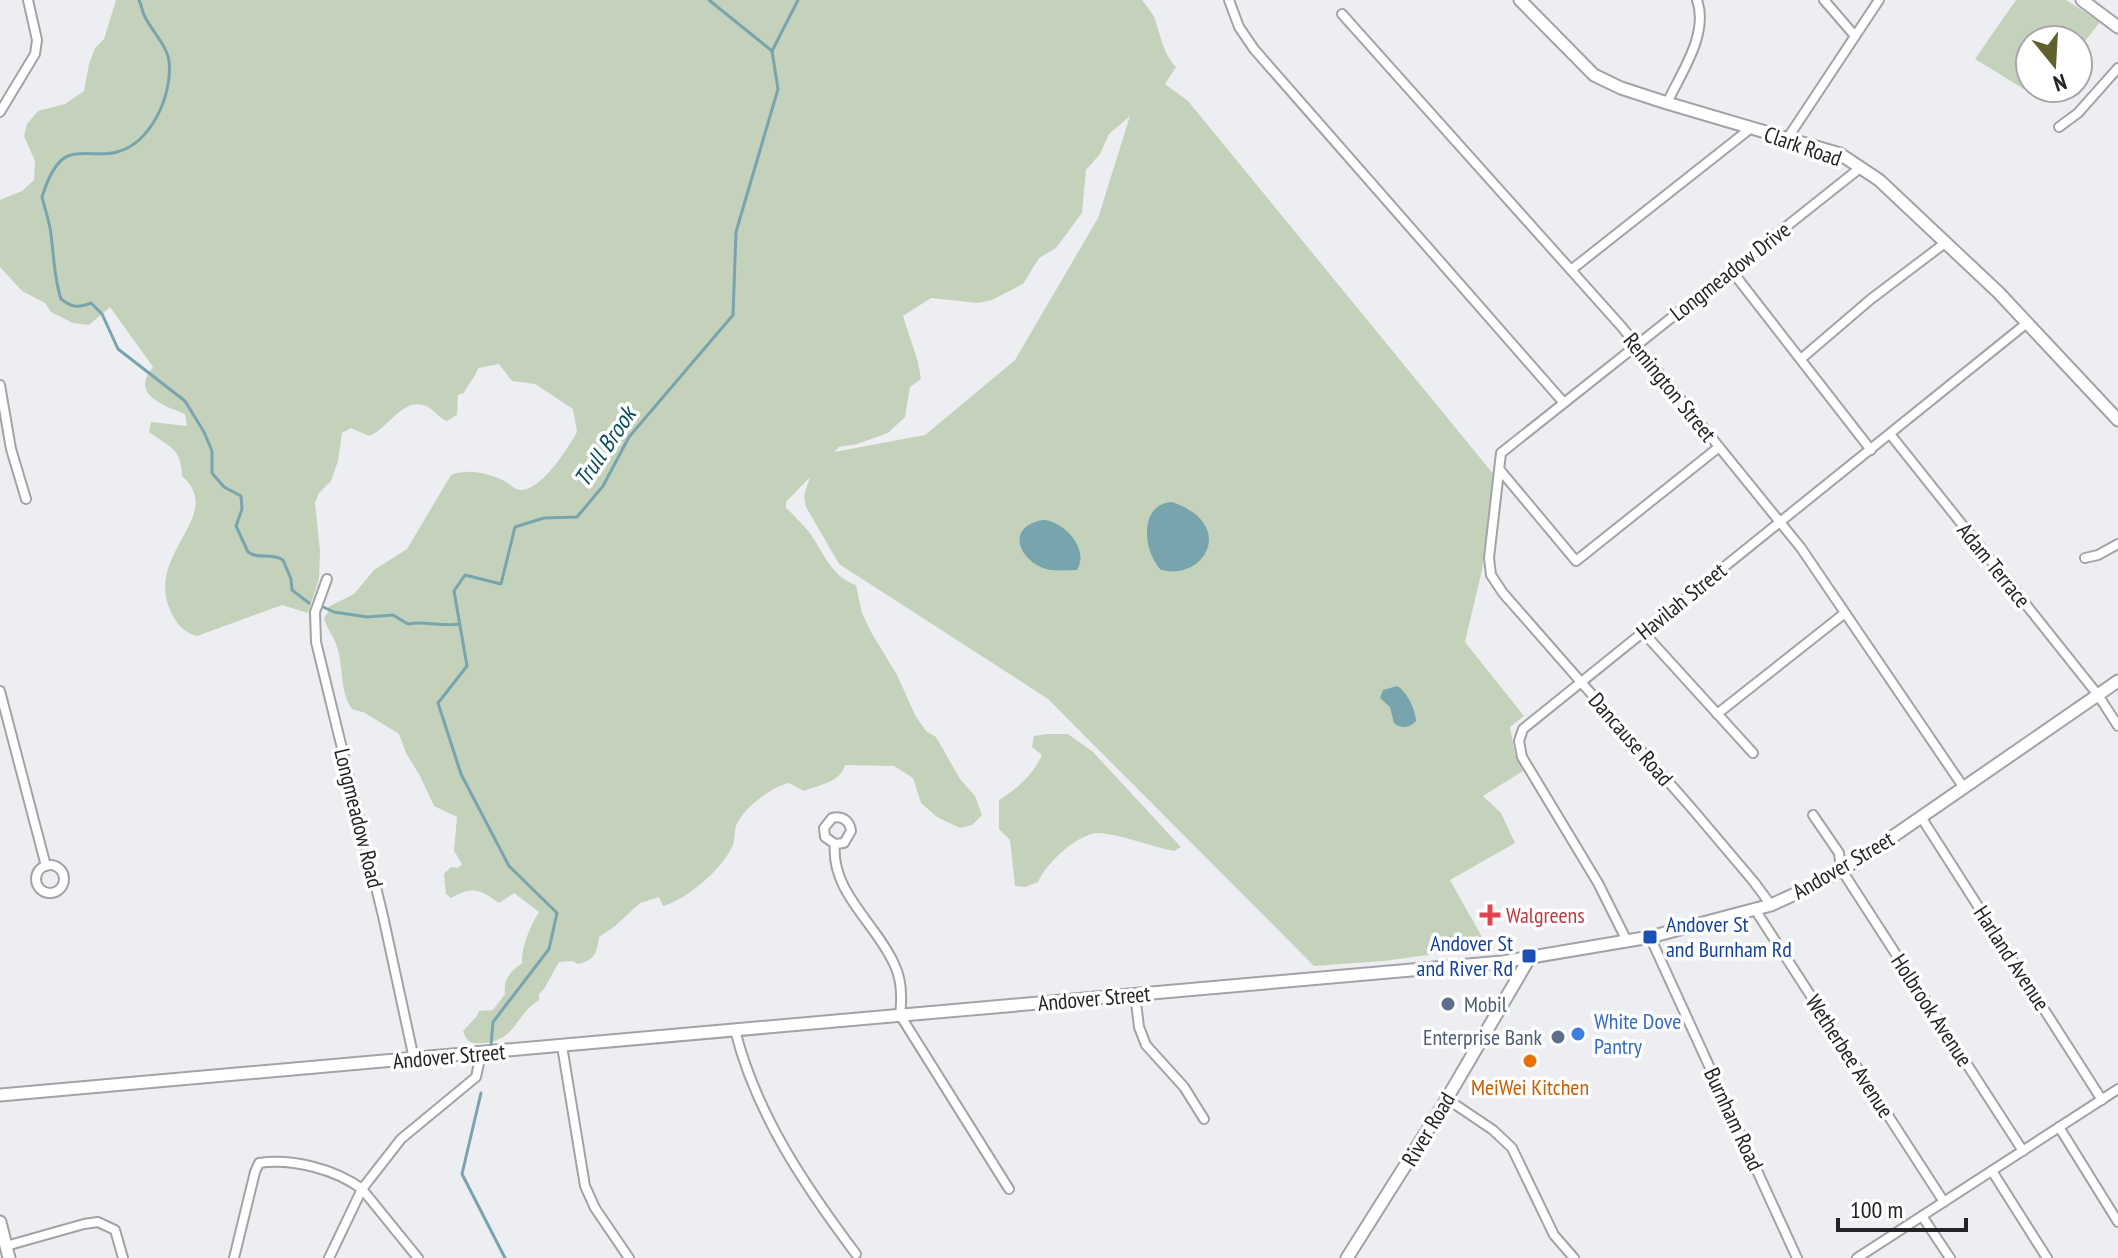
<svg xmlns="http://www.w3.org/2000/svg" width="2118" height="1258" font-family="'PT Sans Narrow',sans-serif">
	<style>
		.green { fill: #c5d2bb; fill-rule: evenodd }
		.water { fill: #78a4ae }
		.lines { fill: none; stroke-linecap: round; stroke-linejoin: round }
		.stream { stroke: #78a4ae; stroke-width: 3 }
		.street-casing { stroke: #a2a3a7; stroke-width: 12 }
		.secondary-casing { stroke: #a2a3a7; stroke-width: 15 }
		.street { stroke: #fff; stroke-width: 8 }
		.secondary { stroke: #fff; stroke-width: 11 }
		.health-dot { fill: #e0444e; stroke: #fff; stroke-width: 3 }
		.transit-dot { fill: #1a4fb4; stroke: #fff; stroke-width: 3 }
		.service-dot { fill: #5c6f8a; stroke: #fff; stroke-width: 3 }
		.shop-dot { fill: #3f7fe0; stroke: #fff; stroke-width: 3 }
		.food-dot { fill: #e8710a; stroke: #fff; stroke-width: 3 }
		.labels { text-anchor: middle; stroke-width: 7; stroke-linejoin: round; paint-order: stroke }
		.street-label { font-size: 22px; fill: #232425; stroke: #fff }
		.health-label { font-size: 22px; fill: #be3a42; stroke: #fff; text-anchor: start }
		.transit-label { font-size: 22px; fill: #164399; stroke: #fff; text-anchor: start }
		.service-label { font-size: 22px; fill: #4e5e75; stroke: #fff; text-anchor: start }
		.shop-label { font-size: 22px; fill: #366cbe; stroke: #fff; text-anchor: start }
		.food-label { font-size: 22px; fill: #c56008; stroke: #fff }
		.water-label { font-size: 24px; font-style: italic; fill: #0c4d59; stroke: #fff }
	</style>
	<rect width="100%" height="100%" fill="#edeef2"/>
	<!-- green -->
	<g class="green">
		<path d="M 116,0 L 1142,0 C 1146,5 1151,11 1154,17 C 1161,35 1162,52 1176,67 L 1165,84 L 1188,101 L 1495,476 L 1482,570 L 1465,642 L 1524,716 L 1510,727 L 1515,754 L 1523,771 L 1483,796 L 1501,813 L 1515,843 L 1450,880 L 1482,937 L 1479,948 L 1384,961 L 1314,966 L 1048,699 L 839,564 L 806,507 L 804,496 L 810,477 L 786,502 L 786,508 C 794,515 802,524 809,532 C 823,551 831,577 856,585 L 862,613 L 871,632 L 897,675 L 916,717 L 927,732 L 936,737 L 960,779 L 975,796 L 982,815 L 972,825 L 960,828 L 937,817 L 921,803 L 913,778 L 894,766 L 845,765 C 841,782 819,785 804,791 L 789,783 C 771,787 742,809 736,826 C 734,832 735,839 733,845 C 724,867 687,900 663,906 L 659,897 L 640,903 L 615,926 L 599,937 C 597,953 594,961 577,964 L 573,961 L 559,962 L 544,989 L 539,994 L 539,1000 C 513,1017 517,1041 481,1043 C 470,1044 466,1041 463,1031 L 477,1016 L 479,1011 L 493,1010 L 505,994 C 503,980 510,971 522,963 C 521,948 530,926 539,912 L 514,893 L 499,903 C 480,889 472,886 451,898 L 446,894 L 444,874 L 451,867 L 458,868 L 462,864 L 454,851 L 457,817 L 434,806 L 420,776 L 406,753 L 399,734 L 365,713 L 352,709 C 339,690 344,668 337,647 C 334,636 327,630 324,618 L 328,612 L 328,607 L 354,594 L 374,570 L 407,549 L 451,475 C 467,468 491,473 506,482 C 508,483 514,488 516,489 C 538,497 568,448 577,432 L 573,409 L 535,384 L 512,381 L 499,364 L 478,368 C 475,379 468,383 464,393 L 458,395 L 457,415 L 447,421 C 438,418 434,409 426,406 C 403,396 388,429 369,436 L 351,428 L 342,433 L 338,461 L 331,481 L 319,493 L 315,503 L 320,551 L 319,579 L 308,613 L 282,605 L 197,636 C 184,633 176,623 171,612 C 143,554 227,516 182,476 C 181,447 170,448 149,432 L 151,422 L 187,426 L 185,414 C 163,405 130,395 153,367 L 110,307 L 89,325 L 73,323 L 51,312 L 45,303 L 22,291 L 0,267 L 0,200 L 22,191 L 34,180 L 35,161 L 24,136 L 27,124 L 38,111 L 65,104 L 84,91 L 89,64 L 95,48 L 104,39 ZM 1130,116 L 1098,218 L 1015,360 L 925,435 L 834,452 L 839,447 L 857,444 L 888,433 L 905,417 L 910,387 L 921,379 L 918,362 L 903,316 L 931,298 L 978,303 L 992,300 L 1023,284 L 1039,258 L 1056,248 L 1082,213 L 1086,170 L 1100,154 L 1109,134 Z"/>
		<polygon points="2016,0 2066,0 2100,22 2078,50 2078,40 2030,40 2030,88 2049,88 2040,99 1975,59"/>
		<path d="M 1047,734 L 1068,734 L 1093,752 L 1181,847 L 1174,851 C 1152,847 1123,835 1100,833 C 1080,831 1045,864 1038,882 L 1025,887 L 1015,886 L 1010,840 L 999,829 L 999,800 C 1017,789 1033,775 1042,755 L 1032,747 L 1034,736 Z"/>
	</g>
	<!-- water -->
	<g class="water">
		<path d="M 1172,502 C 1237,524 1205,581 1161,570 C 1143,552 1138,504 1172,502 Z"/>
		<path d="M 1043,520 C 1064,521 1090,549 1077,570 C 1068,570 1058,571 1050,570 C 1020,564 1003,527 1043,520 Z"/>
		<path d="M 1397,686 C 1407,691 1416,711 1416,721 C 1410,728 1401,729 1394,723 L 1390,707 L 1380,698 L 1383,690 Z"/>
	</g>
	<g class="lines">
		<!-- stream -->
		<g class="stream">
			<path d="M 139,0 C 142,6 142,12 145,17 C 152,31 167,46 169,61 C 173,95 151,143 117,152 C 102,157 82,150 68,156 C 54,162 46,184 42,197 C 45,210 50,222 51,235 C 54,257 54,278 61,299 C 73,308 78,308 91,303 L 102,314 L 118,349 L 185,401 L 204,432 L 212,451 L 212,473 L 224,487 L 241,496 L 242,509 L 236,526 L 248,552 C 259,560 270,552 283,560 L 291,579 L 292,590 L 309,603"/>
			<polyline points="772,51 798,0"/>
			<path d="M 323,607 L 334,612 L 367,617 L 393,615 L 408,624 C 422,620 441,627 459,624"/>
			<polyline points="491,1045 493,1022 549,949 557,913 509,866 461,774 438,703 467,666 454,591 465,575 501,584 515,527 544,518 577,517 603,486 629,437 733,315 736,232 778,89 772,51 709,0"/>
			<polyline points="481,1093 462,1174 505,1258"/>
		</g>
		<!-- street casing -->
		<g class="street-casing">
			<g id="street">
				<polyline points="1229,0 1239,27 1254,49 1564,403"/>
				<polyline points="1824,0 1855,36"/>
				<polyline points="1342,14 1621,326 1801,548 1964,788"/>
				<path d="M 1667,103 C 1681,73 1709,34 1697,0"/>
				<polyline points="0,112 35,54 37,40 28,0"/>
				<polyline points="2059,127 2078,113 2118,68"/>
				<polyline points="1787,139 1879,0"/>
				<polyline points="1571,270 1751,128"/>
				<polyline points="1731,270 1871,450"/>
				<polyline points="1802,358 1871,299 1945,243"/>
				<polyline points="0,385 11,449 26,499"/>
				<polyline points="1890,434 2098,695 2118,726"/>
				<polyline points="1500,470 1576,561 1719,447"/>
				<polyline points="2085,558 2098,555 2118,544"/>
				<polyline points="327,579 315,612 316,642 383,916 414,1059"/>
				<polyline points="1642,631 1753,753"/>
				<polyline points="0,691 46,866"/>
				<polyline points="1717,714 1845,613"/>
				<polyline points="1813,815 1839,853 1841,869 2023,1151"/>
				<polyline points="1921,817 2102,1100"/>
				<path d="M 835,844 L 825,837 L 824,828 L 832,818 C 842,815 850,821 851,831 L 844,843 L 835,844 C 830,892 878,925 895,966 C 902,981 902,999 900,1015 L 1009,1189"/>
				<circle cx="50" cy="879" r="14"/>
				<polyline points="1771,905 1754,882 1694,811 1503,593 1491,575 1489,558 1501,453 1860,168"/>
				<polyline points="1756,911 1944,1202"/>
				<polyline points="1650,937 1797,1258"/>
				<polyline points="1627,941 1598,883 1522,757 1519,741 1523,729 2027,323"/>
				<polyline points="1135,994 1139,1027 1146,1045 1184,1087 1204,1119"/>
				<path d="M 735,1030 C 756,1114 805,1186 856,1254"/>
				<polyline points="562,1046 585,1186 595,1208 629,1258"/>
				<polyline points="1447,1099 1493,1130 1512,1148 1554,1235 1574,1258"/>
				<polyline points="2059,1127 2118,1222"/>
				<polyline points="1992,1171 2047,1258"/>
				<polyline points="1922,1216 1950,1258"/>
				<polyline points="6,1246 84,1224 98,1222 115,1230 123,1258"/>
				<path d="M 234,1258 L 255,1172 L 259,1163 C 292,1158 335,1169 362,1189 L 418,1258"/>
				<polyline points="329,1258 362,1189 401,1139 476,1077 481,1054"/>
				<polyline points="1857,1258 2118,1089"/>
			</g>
		</g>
		<!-- secondary casing -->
		<g class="secondary-casing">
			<g id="secondary">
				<polyline points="1520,0 1594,75 1621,88 1667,103 1840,154 1879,180 1999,293 2118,420"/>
				<polyline points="2082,0 2118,27"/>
				<polyline points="0,1095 1502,962 1650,937 1771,905 1817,884 1869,853 2118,681"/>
				<polyline points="0,1222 9,1258"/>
				<polyline points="1347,1258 1439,1112 1530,957"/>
			</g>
		</g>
		<!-- street -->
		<use href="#street" class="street"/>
		<!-- secondary -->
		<use href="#secondary" class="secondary"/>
	</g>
	<!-- markers -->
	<path class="health-dot" d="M1486 903h8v8h8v8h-8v8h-8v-8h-8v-8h8z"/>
	<g class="transit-dot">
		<rect x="1642" y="929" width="16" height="16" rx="4"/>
		<rect x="1521" y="948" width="16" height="16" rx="4"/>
	</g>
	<g class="service-dot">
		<circle cx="1448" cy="1004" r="8"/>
		<circle cx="1558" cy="1037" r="8"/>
	</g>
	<circle class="shop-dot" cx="1578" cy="1034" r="8"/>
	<circle class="food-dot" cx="1530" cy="1061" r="8"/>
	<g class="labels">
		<!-- street labels -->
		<g class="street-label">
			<text transform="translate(1803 146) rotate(19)" y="8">Clark Road</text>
			<text transform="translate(1730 271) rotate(-38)" y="8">Longmeadow Drive</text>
			<text transform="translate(1670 387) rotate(51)" y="8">Remington Street</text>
			<text transform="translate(1994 565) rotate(51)" y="8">Adam Terrace</text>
			<text transform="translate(1681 601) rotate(-39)" y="8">Havilah Street</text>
			<text transform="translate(1631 739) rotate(49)" y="8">Dancause Road</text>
			<text transform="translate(359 818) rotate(76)" y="8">Longmeadow Road</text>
			<text transform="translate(1843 865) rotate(-30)" y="8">Andover Street</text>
			<text transform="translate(2012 958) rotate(57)" y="8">Harland Avenue</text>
			<text transform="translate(1094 998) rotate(-5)" y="8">Andover Street</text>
			<text transform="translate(1932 1010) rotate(57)" y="8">Holbrook Avenue</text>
			<text transform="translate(449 1056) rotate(-5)" y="8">Andover Street</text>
			<text transform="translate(1850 1056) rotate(57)" y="8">Wetherbee Avenue</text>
			<text transform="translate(1734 1119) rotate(65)" y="8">Burnham Road</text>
			<text transform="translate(1428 1129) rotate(-59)" y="8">River Road</text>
		</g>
		<!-- health labels -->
		<g class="health-label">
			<text x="1506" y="923">Walgreens</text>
		</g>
		<!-- transit labels -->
		<g class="transit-label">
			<text x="1666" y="932">Andover St<tspan x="1666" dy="25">and Burnham Rd</tspan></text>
			<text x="1513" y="951" text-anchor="end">Andover St<tspan x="1513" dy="25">and River Rd</tspan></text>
		</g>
		<!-- service labels -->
		<g class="service-label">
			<text x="1464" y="1012">Mobil</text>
			<text x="1542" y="1045" text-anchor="end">Enterprise Bank</text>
		</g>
		<!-- shop labels -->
		<g class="shop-label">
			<text x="1594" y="1029">White Dove<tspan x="1594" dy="25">Pantry</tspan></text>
		</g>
		<!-- food labels -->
		<g class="food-label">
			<text x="1530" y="1095">MeiWei Kitchen</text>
		</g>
		<!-- water labels -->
		<g class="water-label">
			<text transform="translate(605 447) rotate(-56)" y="8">Trull Brook</text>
		</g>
	</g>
	<!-- north arrow -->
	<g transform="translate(2054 64) rotate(162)"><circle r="38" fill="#ffffff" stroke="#a7a7a8" stroke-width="2"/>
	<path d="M0-6L14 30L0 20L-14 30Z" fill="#5f612f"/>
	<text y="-12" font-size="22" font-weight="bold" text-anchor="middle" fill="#232425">N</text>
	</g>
	<!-- scale -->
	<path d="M1838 1218v12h128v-12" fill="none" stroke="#232425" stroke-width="4"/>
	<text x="1850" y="1218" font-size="24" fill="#232425" stroke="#ffffff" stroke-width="6" paint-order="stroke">100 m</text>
</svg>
